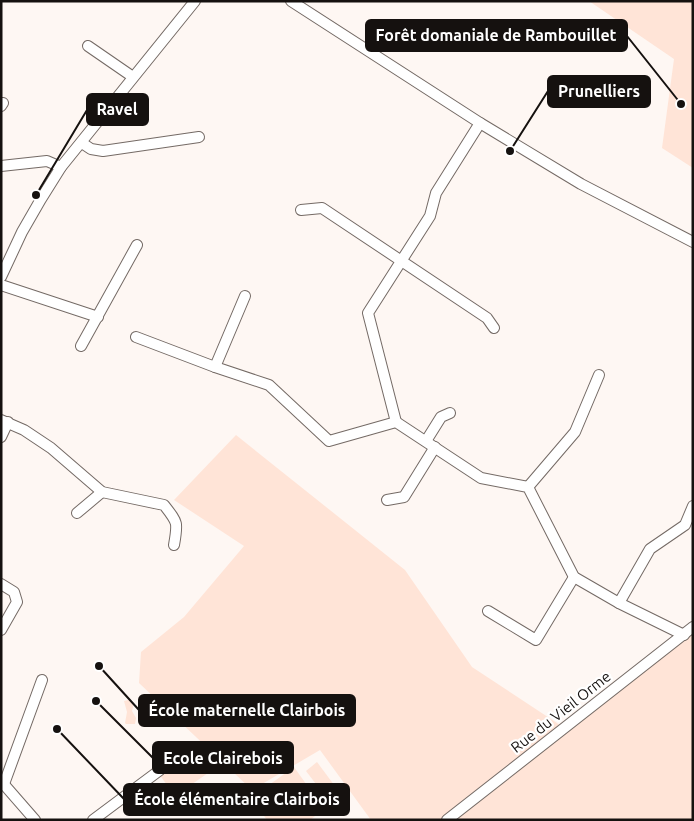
<svg xmlns="http://www.w3.org/2000/svg" width="694" height="821" font-family="Ubuntu,sans-serif">
	<style>
		.green { fill: #ffe4d7 }
		.lines { fill: none; stroke-linecap: round; stroke-linejoin: round }
		.minor-casing { stroke: #746a65; stroke-width: 12 }
		.minor { stroke: #fff; stroke-width: 10 }
		.labels { text-anchor: middle; stroke-width: 4.5; stroke-linejoin: round; paint-order: stroke }
		.street-label { font-size: 15px; fill: #15110f; stroke: #fff }
		.leader { fill: none; stroke: #15110f; stroke-width: 2 }
		.callout-dot { fill: #15110f; stroke: #fff; stroke-width: 2 }
		.callout { fill: #15110f; stroke: #15110f; stroke-width: 2 }
		.callout-label { font-size: 16px; text-anchor: middle; font-weight: bold; fill: #fff }
	</style>
	<rect width="100%" height="100%" fill="#fef7f3"/>
	<!-- green -->
	<g class="green">
		<polygon points="589,1 693,1 693,168 662,148 674,59"/>
		<polygon points="236,435 405,570 472,667 566,729 693,629 693,820 371,820 320,750 252,790 139,683 141,652 184,617 244,546 174,500"/>
		<polygon points="128,700 134,703 132,711 136,718 135,724 126,724 125,723 127,712 124,701"/>
		<polygon points="202,743 218,766 175,796 159,774"/>
		<polygon points="317,762 343,797 332,805 306,771"/>
		<polygon points="294,767 324,809 310,820 267,820 251,798"/>
	</g>
	<g class="lines">
		<!-- minor casing -->
		<g class="minor-casing">
			<g id="minor">
				<polyline points="291,1 480,123 581,184 693,242"/>
				<polyline points="88,46 133,77"/>
				<polyline points="1,106 3,103"/>
				<polyline points="82,143 91,149 103,151 199,137"/>
				<polyline points="1,166 47,161 61,167"/>
				<polyline points="301,210 322,208 487,318 494,328"/>
				<polyline points="1,277 22,232 41,199 61,167 195,1"/>
				<polyline points="1,285 98,317"/>
				<polyline points="136,337 215,367 269,385 329,441 396,422 481,478 528,487 574,577 619,603 684,635"/>
				<polyline points="81,346 137,245"/>
				<polyline points="215,367 245,296"/>
				<path d="M 1,420 L 24,430 L 51,448 L 102,492 L 164,505 C 178,523 178,522 174,545"/>
				<polyline points="396,422 368,313 430,216 436,193 480,123"/>
				<polyline points="1,437 8,422"/>
				<polyline points="426,441 441,417 450,413"/>
				<polyline points="528,487 575,432 599,375"/>
				<polyline points="387,500 404,497 435,447"/>
				<polyline points="77,513 102,492"/>
				<polyline points="1,584 14,592 17,602 1,630"/>
				<polyline points="619,603 650,549 685,525 693,506"/>
				<polyline points="488,611 536,640 574,577"/>
				<polyline points="1,781 35,820"/>
				<polyline points="4,784 42,680"/>
				<polyline points="93,820 160,770"/>
				<polyline points="447,820 693,627"/>
			</g>
		</g>
		<!-- minor -->
		<use href="#minor" class="minor"/>
	</g>
	<g class="labels">
		<!-- street labels -->
		<g class="street-label">
			<text transform="translate(561 712) rotate(-38)" y="5">Rue du Vieil Orme</text>
		</g>
	</g>
	<!-- callouts -->
	<path class="leader" d="M681 104L627 36M510 151L548 91M36 195L87 110M99 666L139 710M96 701L153 758M57 729L124 799"/>
	<g class="callout-dot">
		<circle cx="681" cy="104" r="5"/>
		<circle cx="510" cy="151" r="5"/>
		<circle cx="36" cy="195" r="5"/>
		<circle cx="99" cy="666" r="5"/>
		<circle cx="96" cy="701" r="5"/>
		<circle cx="57" cy="729" r="5"/>
	</g>
	<g class="callout">
		<rect x="366" y="20" width="261" height="31" rx="5"/>
		<rect x="548" y="76" width="102" height="31" rx="5"/>
		<rect x="87" y="94" width="61" height="31" rx="5"/>
		<rect x="139" y="695" width="216" height="31" rx="5"/>
		<rect x="153" y="742" width="140" height="31" rx="5"/>
		<rect x="124" y="784" width="225" height="31" rx="5"/>
	</g>
	<g class="callout-label">
		<text x="496" y="41">Forêt domaniale de Rambouillet</text>
		<text x="599" y="97">Prunelliers</text>
		<text x="117" y="115">Ravel</text>
		<text x="247" y="716">École maternelle Clairbois</text>
		<text x="223" y="764">Ecole Clairebois</text>
		<text x="237" y="805">École élémentaire Clairbois</text>
	</g>
	<!-- border -->
	<rect width="694" height="821" fill="none" stroke="#15110f" stroke-width="5"/>
</svg>
